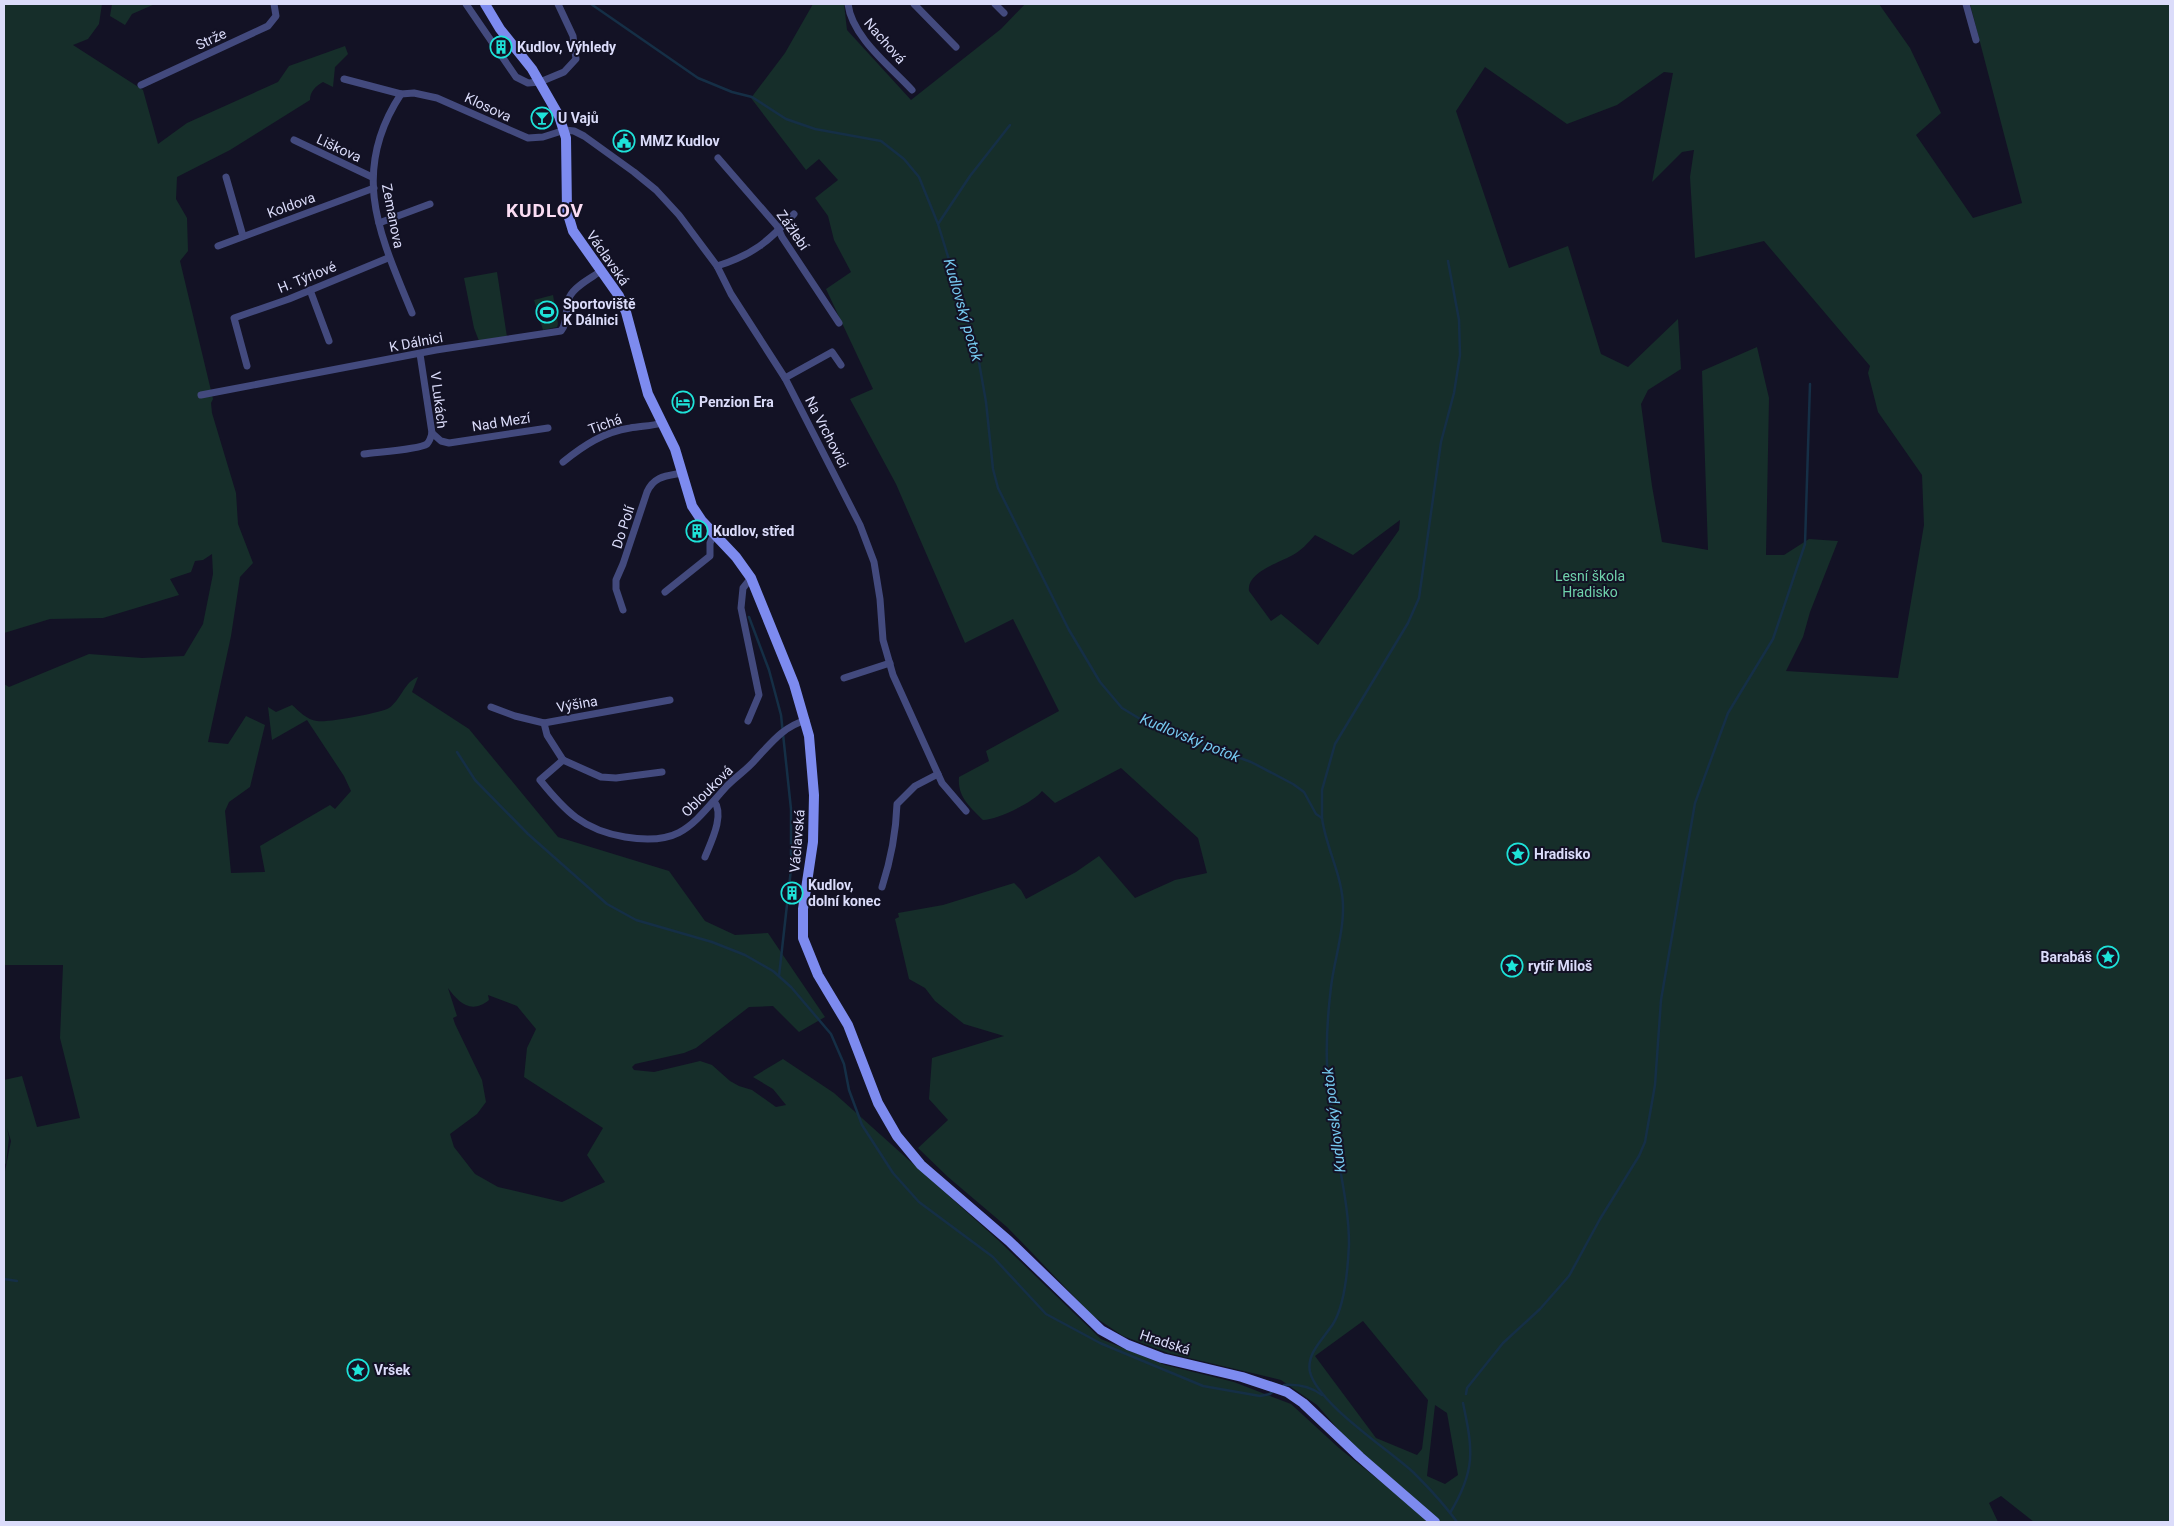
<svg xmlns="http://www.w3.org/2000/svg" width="2174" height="1526" font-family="Roboto,sans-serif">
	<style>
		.green { fill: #162e2a; fill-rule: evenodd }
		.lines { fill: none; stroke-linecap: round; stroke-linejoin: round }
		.stream { stroke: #152f46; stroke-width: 2.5 }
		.street { stroke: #434a7e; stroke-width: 7 }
		.secondary { stroke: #7d8bef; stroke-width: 10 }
		.labels { text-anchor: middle; stroke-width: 4; stroke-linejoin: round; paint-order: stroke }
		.street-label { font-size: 14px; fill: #dbdcfa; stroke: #131225 }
		.poi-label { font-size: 14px; font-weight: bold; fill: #dbdcfa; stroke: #131225; text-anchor: start }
		.park-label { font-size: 14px; fill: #6fd2ab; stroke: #131225 }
		.water-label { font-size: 15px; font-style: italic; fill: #75c8ee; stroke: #131225 }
		.district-label { font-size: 19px; font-weight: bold; letter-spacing: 1px; fill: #fbddf4; stroke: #131225 }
	</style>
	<rect width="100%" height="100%" fill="#131225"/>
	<!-- green -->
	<g class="green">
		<path d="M 4,4 L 102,4 L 99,24 L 88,39 L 73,45 L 143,90 L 158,144 L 187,123 L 278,82 L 289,66 L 345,46 L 348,54 L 335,67 L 333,87 L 323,82 C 316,86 310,91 310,100 L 230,150 L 177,177 L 176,199 L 187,218 L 188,251 L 180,261 L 213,399 L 211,403 L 212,413 L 236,493 L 238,524 L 253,563 L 240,577 L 231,636 L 208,742 L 228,744 L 246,716 L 265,725 L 250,787 L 229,802 L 225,811 L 231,873 L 265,872 L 260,846 L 330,805 L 335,809 L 351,791 L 344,776 L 307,720 L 272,740 L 268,707 L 276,712 L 292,705 C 299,711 307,720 317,721 C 328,723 380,713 389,708 C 401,700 404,682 418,677 L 412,692 L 469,729 L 558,837 L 669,871 L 705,921 L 735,935 L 768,933 L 825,1017 L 799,1032 L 773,1006 L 749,1007 L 696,1048 L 684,1053 L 635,1064 L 632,1067 L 634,1070 L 654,1072 L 700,1061 L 712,1065 L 730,1081 L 739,1086 L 752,1090 L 776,1107 L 786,1105 L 773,1089 L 753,1077 L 783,1059 L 834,1093 L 998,1240 L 1101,1339 L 1165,1365 L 1234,1382 L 1291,1404 L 1339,1448 L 1431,1522 L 4,1522 L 4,1176 L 11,1141 L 7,1128 L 9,1138 L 6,1164 L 4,1163 L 4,1080 L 22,1076 L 37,1127 L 80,1118 L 60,1038 L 63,965 L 4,965 L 4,684 L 9,687 L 89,654 L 142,658 L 184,656 L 203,624 L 213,574 L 212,554 L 203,560 L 195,561 L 191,572 L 170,579 L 179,595 L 103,618 L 50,619 L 4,633 ZM 448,988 C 458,1002 471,1015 489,1000 L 488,995 L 517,1006 L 536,1029 L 527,1048 L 524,1077 L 603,1128 L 587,1155 L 605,1182 L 562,1202 L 498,1187 L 475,1174 L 454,1147 L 450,1134 L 477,1114 L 486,1102 L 482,1080 L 455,1024 L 453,1018 L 457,1016 Z"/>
		<polygon points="112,4 155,4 132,14 125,25 110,16"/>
		<path d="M 813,4 L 844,4 L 847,30 L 911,100 L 1001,29 L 1025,4 L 1879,4 L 1910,48 L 1941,113 L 1916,135 L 1973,218 L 2022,203 L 1970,4 L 2170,4 L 2170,1522 L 2034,1522 L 2001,1496 L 1989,1503 L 1998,1522 L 1439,1522 L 1345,1437 L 1317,1405 L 1281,1380 L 1168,1353 L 1123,1336 L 1093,1316 L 1007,1227 L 948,1177 L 918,1148 L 948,1120 L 929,1099 L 932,1058 L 1004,1036 L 964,1024 L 935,1001 L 925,988 L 909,979 L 895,919 L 899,917 L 898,913 L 943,905 L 1014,883 L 1021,890 L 1026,899 L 1076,872 L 1099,856 L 1135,898 L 1175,880 L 1207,873 L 1198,838 L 1121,768 L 1055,803 L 1042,791 C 1034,802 997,820 983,820 C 971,808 957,797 959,777 L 989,761 L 986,751 L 1059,711 L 1013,619 L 965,643 L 896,484 L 850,399 L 873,389 L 826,289 L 851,272 L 834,240 L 828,216 L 815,198 L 838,180 L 819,159 L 806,170 L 751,98 L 785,53 ZM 1485,67 L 1567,124 L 1617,105 L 1664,72 L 1673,73 L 1652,182 L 1682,152 L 1694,150 L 1690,177 L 1695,258 L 1764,241 L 1870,366 L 1868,373 L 1878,412 L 1922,475 L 1924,525 L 1898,678 L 1786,671 L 1803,637 L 1810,612 L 1838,541 L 1809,539 L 1784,555 L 1766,555 L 1769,398 L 1757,347 L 1702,371 L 1708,550 L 1662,542 L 1652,486 L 1641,404 L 1648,390 L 1681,369 L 1678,319 L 1628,367 L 1601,354 L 1568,246 L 1509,268 L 1456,111 ZM 1400,520 L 1399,530 L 1318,645 L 1281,614 L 1271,621 L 1249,591 C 1246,573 1278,563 1291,556 C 1301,551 1308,543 1315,535 L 1353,555 ZM 1363,1321 L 1428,1400 L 1422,1449 L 1417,1455 L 1376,1438 L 1315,1356 ZM 1435,1405 L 1447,1413 L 1458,1475 L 1445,1484 L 1427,1476 Z"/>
		<polygon points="497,272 507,337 479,341 474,328 464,278"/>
		<polygon points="553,295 558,324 557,327 543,330 534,300"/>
	</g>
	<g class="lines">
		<!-- stream -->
		<g class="stream">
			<path d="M 591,4 L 698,78 L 732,92 L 752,97 L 786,119 L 815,129 L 881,141 L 904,159 L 919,177 L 938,224 L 977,351 L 986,402 L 993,469 L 998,488 L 1069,630 L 1100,682 L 1122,708 L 1150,725 L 1251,762 L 1293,784 L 1304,792 L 1316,814 L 1322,818 C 1326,849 1344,878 1343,910 C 1343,936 1334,961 1331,987 C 1328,1012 1326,1040 1327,1065 C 1329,1087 1331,1110 1334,1132 C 1339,1169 1349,1206 1349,1244 C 1348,1267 1345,1305 1333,1324 C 1323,1339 1306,1354 1310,1372 C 1318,1404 1388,1449 1413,1472 C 1429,1488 1444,1504 1457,1522"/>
			<polyline points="938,224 970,176 1010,125"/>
			<polyline points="749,617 769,670 781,715 791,809 791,869 779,976"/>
			<polyline points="457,752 475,780 528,834 607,904 636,920 712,942 745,955 773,971 791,987 831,1034 844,1064 849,1090 862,1125 893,1173 919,1202 993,1257 1046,1314 1100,1343 1203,1386 1260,1396 1270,1394 1273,1391"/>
			<polyline points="1322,818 1322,790 1335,744 1408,623 1419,598 1441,442 1454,393 1460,355 1459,320 1448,261"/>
			<polyline points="4,1279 17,1281"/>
			<path d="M 1284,1385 C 1298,1384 1310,1386 1322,1395"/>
			<polyline points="1466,1394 1467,1388 1503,1343 1540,1309 1569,1276 1600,1219 1639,1156 1645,1142 1655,1085 1661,1000 1695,803 1728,713 1773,639 1805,544 1810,384"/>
			<path d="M 1450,1513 C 1476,1470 1473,1450 1463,1403"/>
		</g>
		<!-- street -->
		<g class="street">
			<polyline points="466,4 516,77 528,83 540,82 564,72 576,59 573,36 558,4"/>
			<path d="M 848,4 C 852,37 890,66 912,90"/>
			<polyline points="914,4 956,47"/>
			<polyline points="995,4 1004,13"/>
			<polyline points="1966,4 1976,40"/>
			<polyline points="344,79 401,94 414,93 437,98 528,138 543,137 565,130 574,131 584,136 634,172 656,190 679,215 717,266 731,294 785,378 860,525 874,562 880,599 883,640 893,675 942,783 966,811"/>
			<polyline points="141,85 268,26 276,16 274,4"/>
			<path d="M 401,94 C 349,173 380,235 412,313"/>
			<polyline points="294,140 372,177"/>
			<polyline points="718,158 777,226 782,237 839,323"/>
			<polyline points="226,177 243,236"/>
			<polyline points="379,223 430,204"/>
			<polyline points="218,246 374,188"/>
			<path d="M 717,266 C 753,255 769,241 794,214"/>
			<polyline points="310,290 329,341"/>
			<polyline points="247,366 234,318 289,299 388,258"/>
			<polyline points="785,378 832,352 841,365"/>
			<path d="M 201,395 L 436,350 L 561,331 C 569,321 564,307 570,296 C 575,286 591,278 601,271"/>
			<polyline points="432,433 441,441 449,443 548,428"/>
			<path d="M 364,454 C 377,452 418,450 427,444 C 430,441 431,437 432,433 L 420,354"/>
			<path d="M 563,462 C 584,445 604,432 630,428 C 641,426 652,426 662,423"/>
			<polyline points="665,592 710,556 710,543 714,534"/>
			<path d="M 623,610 L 616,589 L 616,580 L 623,564 L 647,492 C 654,476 666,476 682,473"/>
			<polyline points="844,678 890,663"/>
			<polyline points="491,707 515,716 544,723 670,700"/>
			<polyline points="748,721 759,695 741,608 743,588 751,578"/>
			<polyline points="544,723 547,735 563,760"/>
			<path d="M 563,760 L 540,780 C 565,811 583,830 625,837 C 681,846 691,826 726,787 C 735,777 747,770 756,759 C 772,742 783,727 806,720"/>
			<polyline points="563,760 601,777 616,778 662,772"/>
			<path d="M 705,857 C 711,842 725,815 714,801"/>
			<path d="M 882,887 C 891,859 896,833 897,804 L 915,786 L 938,774"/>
		</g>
		<!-- secondary -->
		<polyline class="secondary" points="485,4 500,29 532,69 559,116 566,138 567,211 573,231 619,296 626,312 648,394 675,449 692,506 702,521 736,557 751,578 794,684 809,736 814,795 813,842 803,909 803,938 818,975 848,1025 878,1103 897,1136 921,1165 1009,1241 1101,1330 1128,1345 1162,1358 1242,1377 1287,1392 1303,1403 1360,1457 1435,1522"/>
	</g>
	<!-- icons -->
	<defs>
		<g id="building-ring" transform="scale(1.125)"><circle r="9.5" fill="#131225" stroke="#1ee3d9" stroke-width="1.5"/><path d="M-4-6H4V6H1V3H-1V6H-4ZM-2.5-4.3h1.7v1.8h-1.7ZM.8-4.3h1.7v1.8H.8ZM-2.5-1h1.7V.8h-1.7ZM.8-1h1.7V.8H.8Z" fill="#1ee3d9"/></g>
		<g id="bar-ring" transform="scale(1.125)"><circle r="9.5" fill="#131225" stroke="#1ee3d9" stroke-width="1.5"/><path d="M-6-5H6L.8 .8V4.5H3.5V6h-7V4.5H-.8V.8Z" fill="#1ee3d9"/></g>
		<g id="civic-ring" transform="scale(1.125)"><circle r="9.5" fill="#131225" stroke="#1ee3d9" stroke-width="1.5"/><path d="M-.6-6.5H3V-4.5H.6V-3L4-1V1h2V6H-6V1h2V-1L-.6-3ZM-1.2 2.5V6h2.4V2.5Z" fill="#1ee3d9"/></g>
		<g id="stadium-ring" transform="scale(1.125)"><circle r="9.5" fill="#131225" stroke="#1ee3d9" stroke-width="1.5"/><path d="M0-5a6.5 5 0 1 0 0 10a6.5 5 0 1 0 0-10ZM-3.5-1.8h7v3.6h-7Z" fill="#1ee3d9"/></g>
		<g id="hotel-ring" transform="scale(1.125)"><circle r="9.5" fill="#131225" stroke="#1ee3d9" stroke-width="1.5"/><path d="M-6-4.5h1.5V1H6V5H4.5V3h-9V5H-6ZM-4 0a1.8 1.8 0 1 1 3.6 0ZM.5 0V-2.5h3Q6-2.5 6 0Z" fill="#1ee3d9"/></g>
		<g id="sight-ring" transform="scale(1.125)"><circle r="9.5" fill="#131225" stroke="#1ee3d9" stroke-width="1.5"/><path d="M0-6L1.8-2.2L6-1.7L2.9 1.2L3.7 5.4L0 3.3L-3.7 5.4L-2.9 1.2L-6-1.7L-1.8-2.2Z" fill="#1ee3d9"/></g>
	</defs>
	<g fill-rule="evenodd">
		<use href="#building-ring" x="501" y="47"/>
		<use href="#bar-ring" x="542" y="118"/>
		<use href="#civic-ring" x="624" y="141"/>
		<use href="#stadium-ring" x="547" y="312"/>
		<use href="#hotel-ring" x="683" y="402"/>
		<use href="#building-ring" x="697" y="531"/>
		<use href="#sight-ring" x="1518" y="854"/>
		<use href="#building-ring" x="792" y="893"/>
		<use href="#sight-ring" x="2108" y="957"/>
		<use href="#sight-ring" x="1512" y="966"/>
		<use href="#sight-ring" x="358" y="1370"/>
	</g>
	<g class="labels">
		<!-- street labels -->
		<g class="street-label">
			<text transform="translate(211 39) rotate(-25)" y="5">Strže</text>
			<text transform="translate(885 41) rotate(49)" y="5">Nachová</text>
			<text transform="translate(488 107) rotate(25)" y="5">Klosova</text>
			<text transform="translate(339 148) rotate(25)" y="5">Liškova</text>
			<text transform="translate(291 205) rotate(-20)" y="5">Koldova</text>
			<text transform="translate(393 216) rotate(79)" y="5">Zemanova</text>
			<text transform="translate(793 230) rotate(55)" y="5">Zážlebí</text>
			<text transform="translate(608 258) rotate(55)" y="5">Václavská</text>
			<text transform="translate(307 277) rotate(-22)" y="5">H. Týrlové</text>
			<text transform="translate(416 342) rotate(-11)" y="5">K Dálnici</text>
			<text transform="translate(439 400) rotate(83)" y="5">V Lukách</text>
			<text transform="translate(501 422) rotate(-9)" y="5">Nad Mezí</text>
			<text transform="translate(605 424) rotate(-20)" y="5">Tichá</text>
			<text transform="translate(827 432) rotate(63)" y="5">Na Vrchovici</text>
			<text transform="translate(623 527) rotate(-72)" y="5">Do Polí</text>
			<text transform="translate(577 704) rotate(-10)" y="5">Výšina</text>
			<text transform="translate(707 791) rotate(-45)" y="5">Oblouková</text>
			<text transform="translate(797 841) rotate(-85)" y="5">Václavská</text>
			<text transform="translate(1165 1342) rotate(18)" y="5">Hradská</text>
		</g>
		<!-- poi labels -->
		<g class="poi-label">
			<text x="517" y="52">Kudlov, Výhledy</text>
			<text x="558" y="123">U Vajů</text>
			<text x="640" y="146">MMZ Kudlov</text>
			<text x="563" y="309">Sportoviště<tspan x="563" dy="16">K Dálnici</tspan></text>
			<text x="699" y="407">Penzion Era</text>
			<text x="713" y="536">Kudlov, střed</text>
			<text x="1534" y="859">Hradisko</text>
			<text x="808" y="890">Kudlov,<tspan x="808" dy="16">dolní konec</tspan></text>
			<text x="2092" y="962" text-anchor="end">Barabáš</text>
			<text x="1528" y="971">rytíř Miloš</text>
			<text x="374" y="1375">Vršek</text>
		</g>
		<!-- park labels -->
		<g class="park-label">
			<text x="1590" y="581">Lesní škola<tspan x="1590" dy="16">Hradisko</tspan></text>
		</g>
		<!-- water labels -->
		<g class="water-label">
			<text transform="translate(963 310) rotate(74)" y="5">Kudlovský potok</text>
			<text transform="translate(1190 738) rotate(22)" y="5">Kudlovský potok</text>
			<text transform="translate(1334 1120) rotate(-97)" y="5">Kudlovský potok</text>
		</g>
		<!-- district labels -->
		<g class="district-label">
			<text x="545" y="217">KUDLOV</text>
		</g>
	</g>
	<!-- border -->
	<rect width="2174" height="1526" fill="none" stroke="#dbdcfa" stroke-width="10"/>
</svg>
